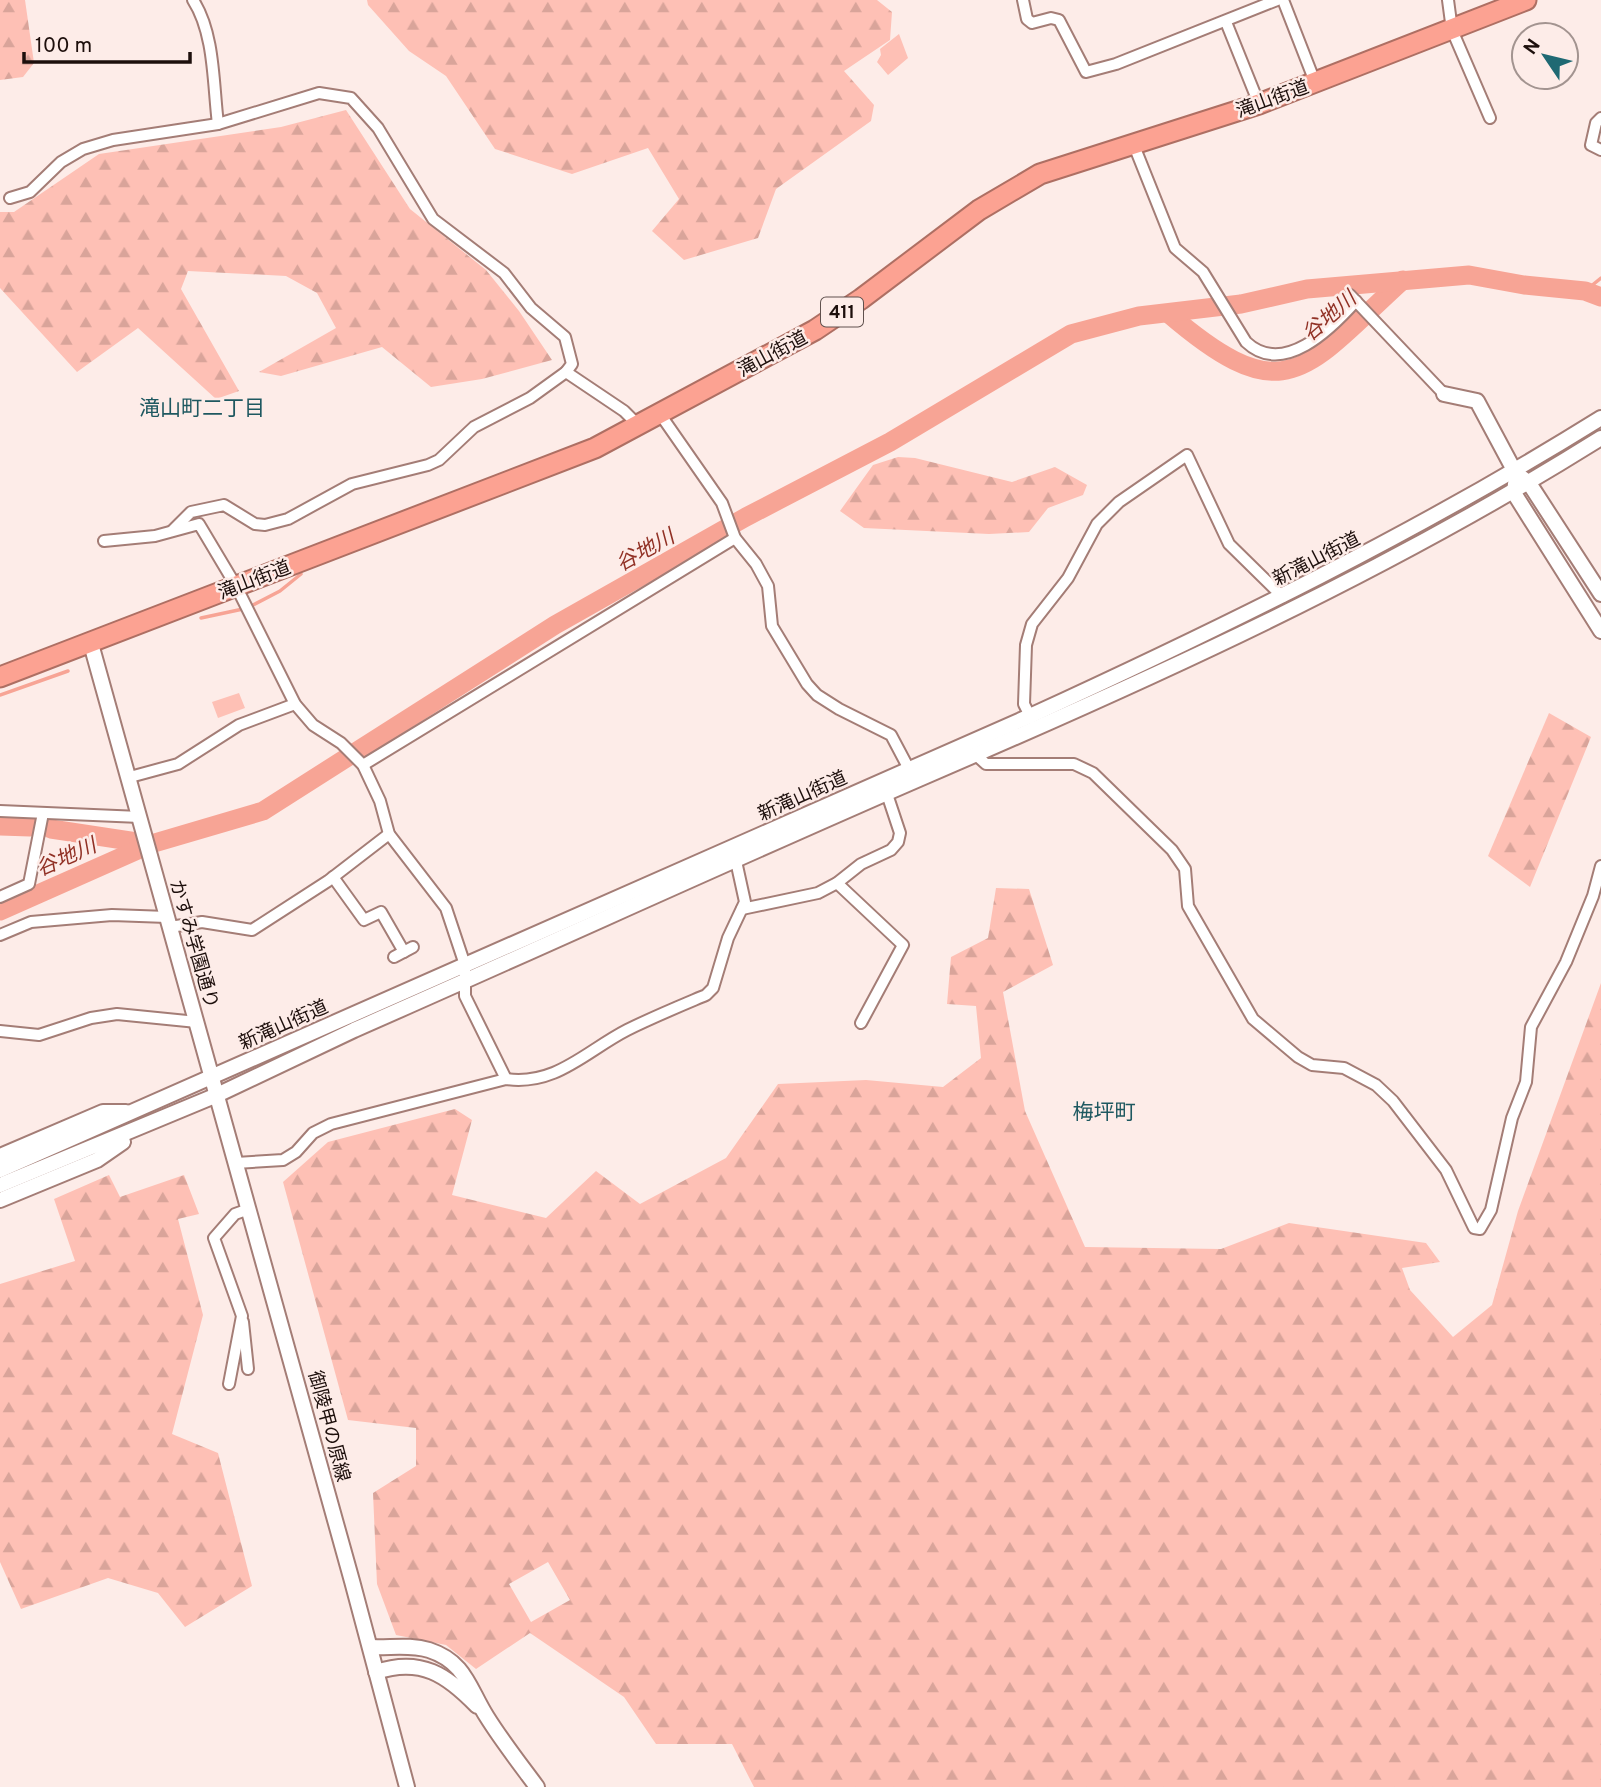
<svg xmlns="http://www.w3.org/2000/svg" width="1601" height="1787" font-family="Overpass,'Noto Sans JP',sans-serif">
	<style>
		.forest { fill: url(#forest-firs); fill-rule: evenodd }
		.park { fill: #fec0b5 }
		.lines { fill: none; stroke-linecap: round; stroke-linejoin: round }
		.stream { stroke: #f7a495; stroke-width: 3.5 }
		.river { stroke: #f7a495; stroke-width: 19 }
		.street-casing { stroke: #a47d76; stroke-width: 14 }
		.secondary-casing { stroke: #a47d76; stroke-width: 18 }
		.highway-casing { stroke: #ae6f63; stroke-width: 23 }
		.street { stroke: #fff; stroke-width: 10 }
		.secondary { stroke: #fff; stroke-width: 14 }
		.highway { stroke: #fca292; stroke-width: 19 }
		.labels { text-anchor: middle; stroke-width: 5; stroke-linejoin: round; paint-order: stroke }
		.shield { fill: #fdece8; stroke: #60514e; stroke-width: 2 }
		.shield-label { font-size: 18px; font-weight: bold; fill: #1d0f0c }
		.street-label { font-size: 19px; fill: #1d0f0c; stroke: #fdece8 }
		.water-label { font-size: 21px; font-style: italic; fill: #913125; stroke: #fdece8 }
		.neighbourhood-label { font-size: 21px; fill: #1e5860; stroke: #fdece8 }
	</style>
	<defs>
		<pattern id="forest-firs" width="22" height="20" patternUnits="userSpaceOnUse" patternTransform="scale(1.75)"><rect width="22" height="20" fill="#fec0b5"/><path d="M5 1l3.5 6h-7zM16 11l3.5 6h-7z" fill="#d9a49a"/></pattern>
	</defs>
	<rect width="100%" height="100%" fill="#fdece8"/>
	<!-- forest -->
	<g class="forest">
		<polygon points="0,0 25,0 34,63 23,77 0,80"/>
		<polygon points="367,0 877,0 892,12 890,40 844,71 874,105 871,121 776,189 758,238 684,260 652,231 679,199 648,148 572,174 495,149 446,76 409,51 368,5"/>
		<polygon points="346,110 410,209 486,270 519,311 552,360 482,379 431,387 382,347 281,376 259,372 336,328 317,293 286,276 188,271 181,289 239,391 216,399 138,328 77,372 0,288 0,212 14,212 99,154 281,127"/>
		<polygon points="898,457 915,458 1012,482 1055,467 1087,485 1083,495 1048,508 1029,532 989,534 864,528 840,511 873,465"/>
		<polygon points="1549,713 1591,737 1530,887 1488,856"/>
		<path d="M 996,888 L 1029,889 L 1053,965 L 1003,992 L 1025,1111 L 1085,1247 L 1221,1249 L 1289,1223 L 1426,1243 L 1440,1262 L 1402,1268 L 1410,1290 L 1453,1337 L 1492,1305 L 1518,1211 L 1601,983 L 1601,1787 L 754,1787 L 732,1744 L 656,1744 L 624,1697 L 530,1633 L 476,1669 L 446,1645 L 396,1635 L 377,1584 L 373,1493 L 416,1466 L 416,1428 L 348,1420 L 283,1182 L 328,1142 L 455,1109 L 472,1120 L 452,1195 L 546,1218 L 596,1171 L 640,1204 L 726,1158 L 778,1084 L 866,1080 L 943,1087 L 981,1058 L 976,1006 L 947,1004 L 951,957 L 988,938 ZM 548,1562 L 570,1600 L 531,1622 L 509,1584 Z"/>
		<polygon points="109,1175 120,1197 184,1175 199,1214 178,1219 203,1315 172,1434 218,1453 252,1586 185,1627 158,1593 108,1578 21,1609 0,1562 0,1284 75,1261 54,1199"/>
	</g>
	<!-- park -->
	<g class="park">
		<polygon points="899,34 908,58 888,75 877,62 881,55 880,49"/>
		<polygon points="239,693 245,708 218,718 212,702"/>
	</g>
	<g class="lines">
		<!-- stream -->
		<g class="stream">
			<polyline points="1585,291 1601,278"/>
			<polyline points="251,606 280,591 301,574"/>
			<polyline points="201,618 243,609"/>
			<polyline points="0,695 68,671"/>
		</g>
		<!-- river -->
		<g class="river">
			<path d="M 1169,314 C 1287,415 1305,369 1403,280"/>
			<polyline points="0,826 30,827"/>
			<polyline points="51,829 150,844"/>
			<polyline points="0,911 151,844 263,811 555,625 746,517 890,442 1071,334 1139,316 1241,304 1307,289 1469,275 1524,285 1585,291 1601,297"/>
		</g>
		<!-- street casing -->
		<g class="street-casing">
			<g id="street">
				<path d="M 193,0 C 215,34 213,85 218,124"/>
				<polyline points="1023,0 1027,19 1032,23 1051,18 1059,20 1086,72 1116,64 1277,0"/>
				<polyline points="1283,0 1315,82"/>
				<polyline points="1448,0 1452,30 1490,118"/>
				<polyline points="1226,22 1259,104"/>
				<polyline points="1601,118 1596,123 1591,145 1601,150"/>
				<path d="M 1133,143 L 1175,248 L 1203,272 L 1246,342 C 1283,377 1331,329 1356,301"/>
				<polyline points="10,198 30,192 61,162 83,149 113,140 218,124 319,93 351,98 378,128 433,219 504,273 531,308 565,337 572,364 566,372 624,411 639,426"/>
				<polyline points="1350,295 1444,394"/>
				<polyline points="660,414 722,503 735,538 756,564 768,586 772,626 807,684 817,695 839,709 891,735 909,769"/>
				<polyline points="173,530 191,512 224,505 255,524 265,525 288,519 352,484 428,465 439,460 474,427 530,398 566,372"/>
				<polyline points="104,541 155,536 199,524 236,586 295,704 313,725 341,743 363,765 380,801 389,834 446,908 465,965 465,996 506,1079"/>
				<polyline points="1030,716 1024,704 1026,645 1032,624 1068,578 1097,524 1119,502 1187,455 1229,544 1283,597"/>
				<polyline points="976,755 986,764 1074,764 1093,773 1172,850 1185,869 1188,906 1253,1019 1298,1057 1312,1065 1344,1068 1376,1085 1393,1101 1446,1170 1474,1228 1480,1229 1491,1210 1512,1118 1526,1082 1531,1027 1566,962 1593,896 1601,866"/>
				<polyline points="363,765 735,538"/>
				<polyline points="130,777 178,764 239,725 295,704"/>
				<polyline points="0,811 140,817"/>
				<polyline points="333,877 364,920 381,912 404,952"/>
				<polyline points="837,883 903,945 861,1023"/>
				<polyline points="0,897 29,884 43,813"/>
				<polyline points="742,909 818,893 837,883 861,864 891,850 898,842 900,833 887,794"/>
				<polyline points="170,927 202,922 252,930 328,881 389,834"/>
				<polyline points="0,935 31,922 112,915 167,917"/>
				<polyline points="394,957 413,947"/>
				<polyline points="0,1031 39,1035 91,1018 117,1014 197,1022"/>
				<path d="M 236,1163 L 283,1160 L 296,1152 L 313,1133 L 331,1124 L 506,1079 C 556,1086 586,1051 627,1030 C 653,1017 680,1006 706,995 L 713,988 L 728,938 L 745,902 L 736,861"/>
				<polyline points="243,1322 248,1369"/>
				<polyline points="229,1384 242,1316 214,1238 235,1214 249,1209"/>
			</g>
		</g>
		<!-- secondary casing -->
		<g class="secondary-casing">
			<g id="secondary">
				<polyline points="1444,394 1477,401 1515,472 1529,483 1601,594"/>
				<polyline points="1515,484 1514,493 1601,631"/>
				<polyline points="91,644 352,1581 407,1787"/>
				<polyline points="0,1156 103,1112 126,1112"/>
				<path d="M 0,1170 L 1030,716 C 1226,626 1418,532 1601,418"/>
				<path d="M 0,1185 L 217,1095 L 354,1030 C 543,947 730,861 919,779 C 1154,678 1384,574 1601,438"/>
				<polyline points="0,1200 97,1160 123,1142"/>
				<path d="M 371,1647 C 390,1648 410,1644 429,1650 C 466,1662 469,1689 487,1717 C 502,1741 520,1764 537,1787"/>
				<path d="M 376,1672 C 421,1657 447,1675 477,1706"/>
			</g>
		</g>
		<!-- highway casing -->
		<g class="highway-casing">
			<polyline id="highway" points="0,677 595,448 815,330 861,299 979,210 1040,174 1259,104 1526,0"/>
		</g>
		<!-- street -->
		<use href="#street" class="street"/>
		<!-- secondary -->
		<use href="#secondary" class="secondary"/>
		<!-- highway -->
		<use href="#highway" class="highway"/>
	</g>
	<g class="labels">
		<!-- shield labels -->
		<rect class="shield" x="821" y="297.5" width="42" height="29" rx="5"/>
		<g class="shield-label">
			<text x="842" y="318">411</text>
		</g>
		<!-- street labels -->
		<g class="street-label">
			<text transform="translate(1272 98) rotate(-20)" y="7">滝山街道</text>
			<text transform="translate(772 353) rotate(-28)" y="7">滝山街道</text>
			<text transform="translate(1316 558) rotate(-27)" y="7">新滝山街道</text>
			<text transform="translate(254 579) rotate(-21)" y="7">滝山街道</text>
			<text transform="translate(802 795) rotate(-24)" y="7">新滝山街道</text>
			<text transform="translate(195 944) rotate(74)" y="7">かすみ学園通り</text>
			<text transform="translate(283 1024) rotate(-24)" y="7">新滝山街道</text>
			<text transform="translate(330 1426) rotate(75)" y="7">御陵甲の原線</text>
		</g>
		<!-- water labels -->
		<g class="water-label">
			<text transform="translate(1329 316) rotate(-41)" y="7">谷地川</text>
			<text transform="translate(645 550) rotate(-29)" y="7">谷地川</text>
			<text transform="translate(66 857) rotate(-24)" y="7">谷地川</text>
		</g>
		<!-- neighbourhood labels -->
		<g class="neighbourhood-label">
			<text x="202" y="415">滝山町二丁目</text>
			<text x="1104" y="1119">梅坪町</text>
		</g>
	</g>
	<!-- north arrow -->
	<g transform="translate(1545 56) rotate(305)"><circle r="33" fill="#fdece8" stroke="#a39490" stroke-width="2"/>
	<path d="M0-5L12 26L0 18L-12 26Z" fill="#1f6973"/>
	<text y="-10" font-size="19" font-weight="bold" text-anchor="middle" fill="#1d0f0c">N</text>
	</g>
	<!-- scale -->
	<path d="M24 52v10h166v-10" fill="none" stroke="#1d0f0c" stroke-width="3.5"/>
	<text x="35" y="52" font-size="21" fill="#1d0f0c" stroke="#fdece8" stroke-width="5" paint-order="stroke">100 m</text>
</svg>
